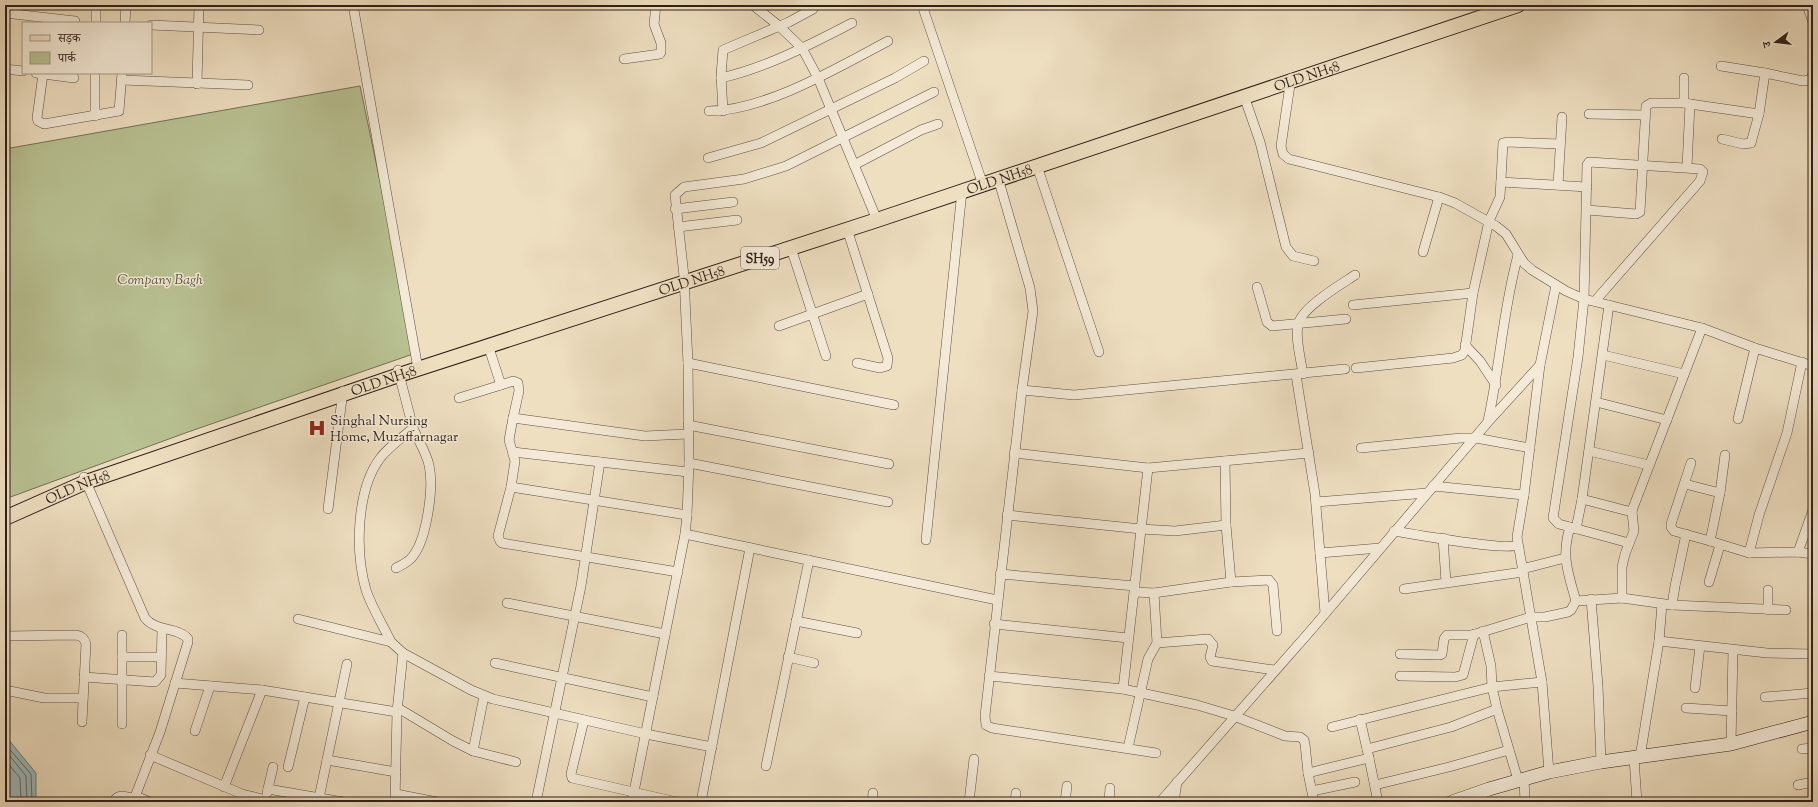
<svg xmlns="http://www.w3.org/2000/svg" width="1818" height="807" font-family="'Sorts Mill Goudy','Noto Serif Devanagari',serif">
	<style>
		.green { fill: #b9c293; stroke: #747056 }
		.water { fill: #9ebabd; stroke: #717c7b }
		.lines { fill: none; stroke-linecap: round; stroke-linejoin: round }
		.shore { stroke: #666c6b; stroke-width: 1 }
		.street-casing { stroke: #5e4f43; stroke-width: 10 }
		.secondary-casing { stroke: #2e1f19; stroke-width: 14 }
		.primary-casing { stroke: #2e1f19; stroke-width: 16 }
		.street { stroke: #f4ead7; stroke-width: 9 }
		.secondary { stroke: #f4ead7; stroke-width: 13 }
		.primary { stroke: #eedfc1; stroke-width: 14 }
		.labels { text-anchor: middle; stroke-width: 3; stroke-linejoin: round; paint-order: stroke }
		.shield { fill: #f4ead7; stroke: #695c52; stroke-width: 1 }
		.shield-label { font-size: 13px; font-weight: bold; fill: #2e1f19 }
		.street-label { font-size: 14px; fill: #2e1f19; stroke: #f4ead7 }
		.park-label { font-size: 14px; font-style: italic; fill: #58503e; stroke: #f4ead7 }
		.poi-label { font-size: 14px; fill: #2e1f19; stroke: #f4ead7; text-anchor: start }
	</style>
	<rect width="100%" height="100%" fill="#eedfc1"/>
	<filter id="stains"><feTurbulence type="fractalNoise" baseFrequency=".005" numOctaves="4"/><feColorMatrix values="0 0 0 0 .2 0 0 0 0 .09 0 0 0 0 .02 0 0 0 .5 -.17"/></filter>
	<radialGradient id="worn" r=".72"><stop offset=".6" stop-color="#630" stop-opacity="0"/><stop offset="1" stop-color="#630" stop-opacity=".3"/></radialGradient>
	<!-- green -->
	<polygon class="green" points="360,86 416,353 188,432 5,499 5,149"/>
	<!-- water -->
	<polygon class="water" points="8,739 36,773 36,802 5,802 5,741"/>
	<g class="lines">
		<!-- shore -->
		<g class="shore">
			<polyline points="5,744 31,774 32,802"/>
			<polyline points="5,750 26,776 27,802"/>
			<polyline points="5,760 20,778 21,802"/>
		</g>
		<!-- street casing -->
		<g class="street-casing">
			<g id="street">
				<polyline points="353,5 417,363"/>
				<polyline points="753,5 779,26 802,48 818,78 877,220"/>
				<polyline points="922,5 981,179"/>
				<polyline points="1807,5 1813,22"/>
				<polyline points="5,13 75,21"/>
				<polyline points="96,23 96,5"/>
				<polyline points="125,23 126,5"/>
				<polyline points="151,25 259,30"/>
				<polyline points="624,59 660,54 661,52 661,43 654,24 656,5"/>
				<polyline points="5,69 23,71"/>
				<polyline points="36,73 74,78"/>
				<polyline points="1765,73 1803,81 1810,80 1813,74"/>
				<polyline points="43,74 37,118 38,121 44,124 119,111 122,73"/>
				<path d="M 721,78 C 768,67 809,45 852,23"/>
				<polyline points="1291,78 1281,146 1283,154 1289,159 1439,197 1455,203 1496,226 1506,234 1524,263 1532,270 1566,291 1584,299 1702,328 1755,348 1813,366"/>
				<polyline points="122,80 248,85"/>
				<polyline points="197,84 199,5"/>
				<polyline points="1244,96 1260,142 1286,247 1293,256 1314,261"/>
				<polyline points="1684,103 1690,104 1687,167"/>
				<polyline points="1690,104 1759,114 1765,73 1721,66"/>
				<path d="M 709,111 C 765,111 839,67 888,41"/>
				<polyline points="723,111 721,76 723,50 789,22 813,9"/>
				<polyline points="1589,114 1645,115"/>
				<polyline points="95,116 95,73"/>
				<polyline points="1722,139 1743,144 1751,143 1759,114"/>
				<polyline points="708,158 761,143 895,78 924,61"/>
				<polyline points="854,165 921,130 938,124"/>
				<polyline points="1037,166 1099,352"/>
				<polyline points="998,178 1030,288 1033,311 1022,390 985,716 986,725 992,728 1156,753"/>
				<polyline points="1501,182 1587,187"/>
				<polyline points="1558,185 1562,117"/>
				<polyline points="675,209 733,202"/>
				<polyline points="1587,210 1636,214 1640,212 1646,106 1651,103 1684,103 1684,78"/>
				<polyline points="678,227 737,220"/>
				<polyline points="847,229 888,358 887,366 880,368 857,363"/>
				<polyline points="791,248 826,356"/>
				<polyline points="1423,252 1439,197"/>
				<polyline points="1257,287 1267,322 1272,326 1346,319"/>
				<polyline points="1595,301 1700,181 1703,172 1700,169 1589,162 1587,165 1584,299 1578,357 1553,518 1559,524 1629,543"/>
				<polyline points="1353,305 1473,293"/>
				<polyline points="779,326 868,294"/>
				<polyline points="488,345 501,385 513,381 518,383 519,391 513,418 645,436 687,434"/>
				<polyline points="1465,345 1480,361 1496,385"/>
				<polyline points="1603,355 1684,374"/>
				<polyline points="688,363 894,405"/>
				<polyline points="1356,368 1453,358 1462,355 1465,350 1473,293 1489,221 1500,197 1503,143 1507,142 1560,144"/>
				<path d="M 398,370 L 413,428 C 402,438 390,446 381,457 C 356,489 355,552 366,590 C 372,608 383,625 391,642 L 403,653 L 471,690 L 493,699 L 646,734 L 712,747"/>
				<path d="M 1303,374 C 1301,360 1295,338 1298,325 C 1301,308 1340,285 1355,275"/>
				<polyline points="1296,375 1315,494 1325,613"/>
				<polyline points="1022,390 1074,395 1345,369"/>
				<polyline points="459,398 501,385"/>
				<polyline points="1596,402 1667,420"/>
				<polyline points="513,418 509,440 515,461 511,487 687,515"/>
				<polyline points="1738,419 1755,348"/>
				<path d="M 1488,421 C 1500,366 1503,309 1518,255"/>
				<polyline points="688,425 889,464"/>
				<polyline points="1361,448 1461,438 1476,438 1530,448"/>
				<polyline points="1589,451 1649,465"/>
				<polyline points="513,452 688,472"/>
				<polyline points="1014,453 1148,468 1309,453"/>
				<polyline points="1225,461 1226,525 1231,582"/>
				<polyline points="689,463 888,502"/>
				<polyline points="1691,463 1671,524 1671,527 1674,531 1710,541 1749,553 1798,552 1813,554"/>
				<path d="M 84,477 L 145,618 C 156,632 179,627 188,639 L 188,642 L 160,732 L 133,802"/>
				<polyline points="1685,484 1720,493 1725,455"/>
				<polyline points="1433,486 1524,495"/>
				<polyline points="511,487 498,536 500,541 502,543 678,572"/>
				<polyline points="1582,499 1632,512"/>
				<polyline points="1316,502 1427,493"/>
				<polyline points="328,509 343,391"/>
				<polyline points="1007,515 1141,529 1175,531 1226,525"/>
				<path d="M 1570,527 C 1561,556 1568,573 1576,601"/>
				<polyline points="1576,529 1582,499 1609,305"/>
				<path d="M 1394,531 C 1413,534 1506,551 1517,545"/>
				<polyline points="685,534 997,600"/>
				<polyline points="1443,538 1446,582"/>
				<polyline points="926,540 962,191"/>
				<polyline points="1710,541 1720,493"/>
				<polyline points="1798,552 1813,510"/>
				<polyline points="1320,553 1380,548"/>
				<polyline points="1749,553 1759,515 1787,433 1802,362"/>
				<path d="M 396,568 C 402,565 409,562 413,556 C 427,538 434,487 429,465 C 426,452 418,440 413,428"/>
				<polyline points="1522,569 1565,558"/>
				<polyline points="1000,574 1135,586"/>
				<polyline points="1709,582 1720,545"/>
				<polyline points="1404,589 1523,572"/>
				<polyline points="1768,590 1768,610"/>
				<polyline points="1135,592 1154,593 1231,582 1269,580 1273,585 1277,631"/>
				<polyline points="1622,598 1622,567 1625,554 1634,531 1632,512 1633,508 1702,328"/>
				<polyline points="1591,599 1598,686 1601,762"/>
				<polyline points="507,603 665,634"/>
				<polyline points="1672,605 1675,586 1686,534"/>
				<polyline points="298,619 391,642"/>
				<polyline points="796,621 857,633"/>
				<polyline points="994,624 1128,638"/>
				<polyline points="1483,631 1491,666 1492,687 1497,709 1518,780"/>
				<path d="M 5,636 L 76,635 C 82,636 84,638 86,644 L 82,722"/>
				<polyline points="1659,641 1767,653 1813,654"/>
				<polyline points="1157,643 1208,639 1213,645 1210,657 1212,661 1274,670"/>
				<polyline points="1400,654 1440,655 1442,654 1444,639 1447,635 1472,635 1531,617 1545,617 1568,612 1571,610 1576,601 1622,598 1672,605 1786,610"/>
				<polyline points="122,657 161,657"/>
				<polyline points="788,657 814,663"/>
				<polyline points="495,663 653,697"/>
				<polyline points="989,676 1123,689 1197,705 1234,716 1285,736 1300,737 1304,740 1305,744 1308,773 1314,802"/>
				<polyline points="1400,676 1455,677 1463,675 1474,634"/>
				<polyline points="84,677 155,682 161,675 162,629"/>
				<polyline points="175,683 262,690 397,712"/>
				<polyline points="1695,688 1700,646"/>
				<polyline points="1123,689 1148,468"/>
				<polyline points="5,690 44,698 83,698"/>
				<polyline points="1765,697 1813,693"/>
				<polyline points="398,708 453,741 473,751 484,696"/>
				<polyline points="1686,708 1732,711"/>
				<polyline points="584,720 571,774 572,778 677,802"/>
				<polyline points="122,724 122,635"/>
				<polyline points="1332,727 1492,687 1542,682"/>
				<polyline points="195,731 210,686"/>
				<polyline points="1731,744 1733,650"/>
				<polyline points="1128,748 1148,659 1157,643 1154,593"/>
				<polyline points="1367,749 1451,727 1497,709"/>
				<polyline points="1802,749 1813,748"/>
				<polyline points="473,751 516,762"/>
				<polyline points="150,755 242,794 266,800"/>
				<polyline points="1640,757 1659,641 1662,604"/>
				<polyline points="1369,758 1378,802"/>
				<polyline points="1634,758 1637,802"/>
				<polyline points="327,760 396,772"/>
				<polyline points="766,766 809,560"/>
				<polyline points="288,767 305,697"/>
				<polyline points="1549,772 1542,682 1517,537 1524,495 1540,365 1556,285"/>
				<polyline points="1308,773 1369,758 1360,719"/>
				<polyline points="1524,779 1525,802"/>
				<polyline points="1375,785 1449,767 1509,750"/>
				<polyline points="1798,785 1813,782"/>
				<polyline points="224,787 262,690"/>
				<polyline points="268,789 343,802"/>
				<polyline points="1312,791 1355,782"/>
				<polyline points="267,793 273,767"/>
				<polyline points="396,794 437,802"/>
				<polyline points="135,796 150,802"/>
				<polyline points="319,798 347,664"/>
				<path d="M 113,802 C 119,793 125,796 134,799"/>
				<polyline points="395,802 397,712 403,653"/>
				<polyline points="536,802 581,586 600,462"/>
				<polyline points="632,802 685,534 687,515 689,463 688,363 684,276 675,195 684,187 744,179 786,166 934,92"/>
				<polyline points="701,802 750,548"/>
				<polyline points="872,802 873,793"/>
				<polyline points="969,802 974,759"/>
				<polyline points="1015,802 1016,793"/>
				<polyline points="1065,802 1067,786"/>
				<polyline points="1109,802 1110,788"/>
				<polyline points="1160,802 1312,629 1488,422 1540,365"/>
				<polyline points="1174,802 1177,782"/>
			</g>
		</g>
		<!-- secondary casing -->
		<g class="secondary-casing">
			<polyline id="secondary" points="1452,802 1489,789 1549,772 1601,762 1731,744 1813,722"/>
		</g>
		<!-- primary casing -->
		<g class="primary-casing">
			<g id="primary">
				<path id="s1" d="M 5,518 L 86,482 L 399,375 L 877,220 L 1518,5"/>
			</g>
		</g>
		<!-- street -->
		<use href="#street" class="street"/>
		<!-- secondary -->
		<use href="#secondary" class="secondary"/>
		<!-- primary -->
		<use href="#primary" class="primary"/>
	</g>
	<!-- icons -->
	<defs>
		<g id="hospital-bare" transform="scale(1.38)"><path d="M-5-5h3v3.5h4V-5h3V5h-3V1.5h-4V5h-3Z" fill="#8f2418" stroke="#f4ead7" stroke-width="2.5" paint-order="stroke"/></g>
	</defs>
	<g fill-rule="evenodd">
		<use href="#hospital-bare" x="317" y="428"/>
	</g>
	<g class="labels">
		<!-- shield labels -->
		<rect class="shield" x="741" y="247" width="38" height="22" rx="3"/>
		<g class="shield-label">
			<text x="760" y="263">SH59</text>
		</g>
		<!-- street labels -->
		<g class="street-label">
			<text dy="5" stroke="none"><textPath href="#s1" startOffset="1375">OLD NH58</textPath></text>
			<text dy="5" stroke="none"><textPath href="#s1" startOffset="1051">OLD NH58</textPath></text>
			<text dy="5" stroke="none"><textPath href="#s1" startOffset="727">OLD NH58</textPath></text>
			<text dy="5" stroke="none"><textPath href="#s1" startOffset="403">OLD NH58</textPath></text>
			<text dy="5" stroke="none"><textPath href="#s1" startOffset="79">OLD NH58</textPath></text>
		</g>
		<!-- park labels -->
		<g class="park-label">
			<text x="160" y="284">Company Bagh</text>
		</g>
		<!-- poi labels -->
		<g class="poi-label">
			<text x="330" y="425">Singhal Nursing<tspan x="330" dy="16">Home, Muzaffarnagar</tspan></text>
		</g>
	</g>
	<!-- margin -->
	<rect width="1818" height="807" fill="none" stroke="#eedfc1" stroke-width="20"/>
	<rect x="6" y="6" width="1806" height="795" fill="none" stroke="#2e1f19" stroke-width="2"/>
	<rect x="10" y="10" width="1798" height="787" fill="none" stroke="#2e1f19"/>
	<!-- legend -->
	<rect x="22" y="22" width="130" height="52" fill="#f4ead7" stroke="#a5998b"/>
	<rect x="30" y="35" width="20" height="6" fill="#eedfc1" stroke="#a5998b"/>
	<text x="58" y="42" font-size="12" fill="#2e1f19">सड़क</text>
	<rect x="30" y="52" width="20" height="12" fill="#b9c293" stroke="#a5998b"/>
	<text x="58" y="62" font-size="12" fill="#2e1f19">पार्क</text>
	<!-- north arrow -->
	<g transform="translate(1776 42) rotate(255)" stroke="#f4ead7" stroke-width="3" paint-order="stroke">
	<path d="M0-3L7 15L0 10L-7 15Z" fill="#2e1f19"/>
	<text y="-6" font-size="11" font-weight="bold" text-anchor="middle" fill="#2e1f19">उ</text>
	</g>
	<rect width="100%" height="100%" filter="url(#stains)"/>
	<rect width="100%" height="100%" fill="url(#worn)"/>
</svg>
